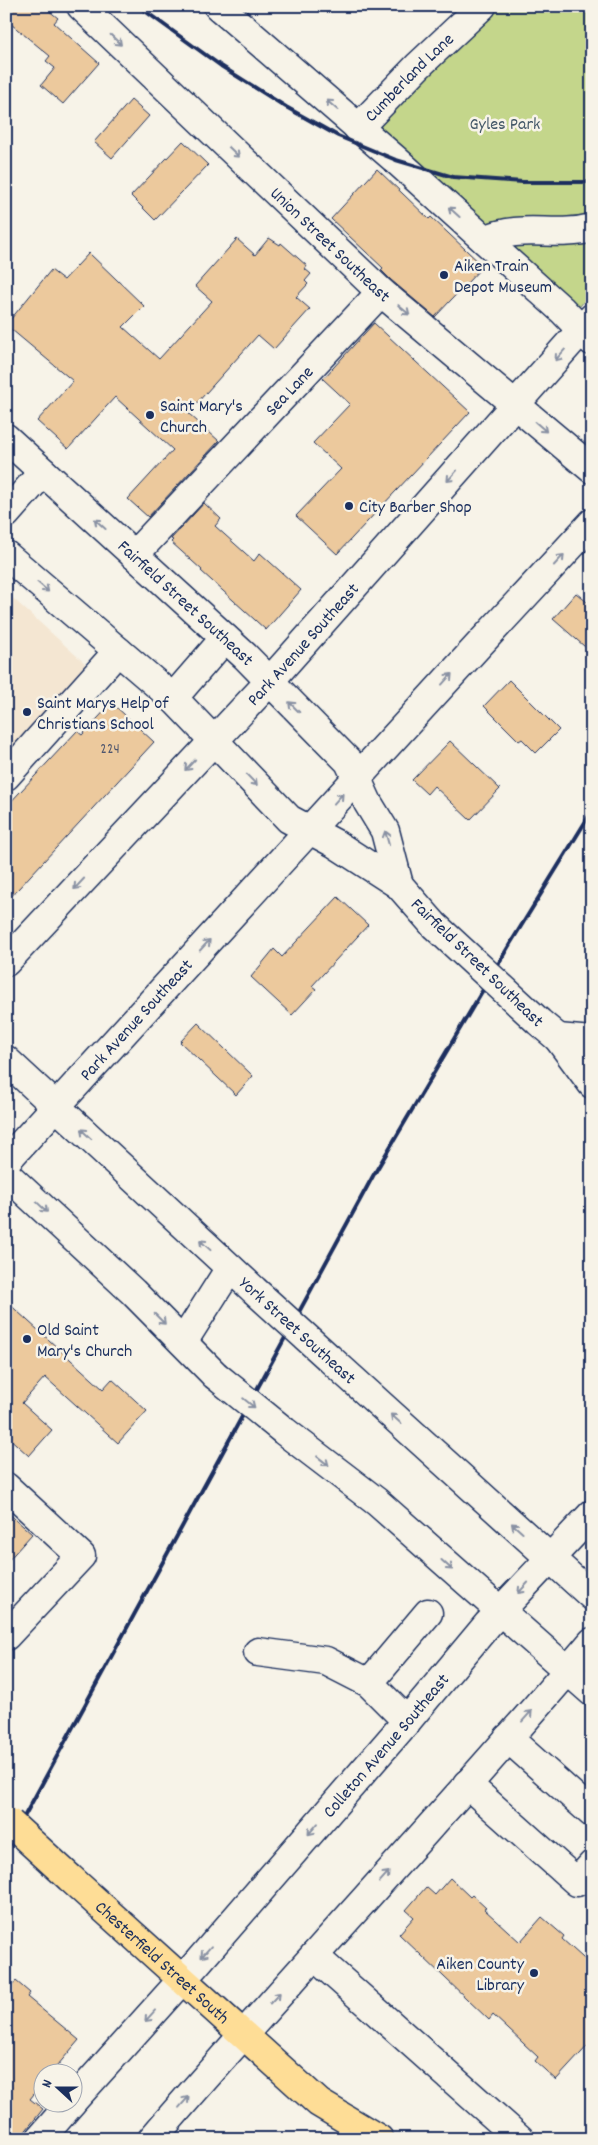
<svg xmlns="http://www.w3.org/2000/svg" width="598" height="2145" font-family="Dekko,sans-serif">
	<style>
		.built { fill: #f4e6d2 }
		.green { fill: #c4d68b; stroke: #708274 }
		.building { fill: #ecc99d; stroke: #1b2f5e }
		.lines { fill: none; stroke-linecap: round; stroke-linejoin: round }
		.minor-casing { stroke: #1b2f5e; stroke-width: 31 }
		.major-casing { stroke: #1b2f5e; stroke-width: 31 }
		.minor { stroke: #f7f3e8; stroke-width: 28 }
		.major { stroke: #fedd96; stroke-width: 28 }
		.rail { stroke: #1b2f5e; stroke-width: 4 }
		.minor-bridge-casing { stroke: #1b2f5e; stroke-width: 31; stroke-linecap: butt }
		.major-bridge-casing { stroke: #1b2f5e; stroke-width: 31; stroke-linecap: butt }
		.minor-bridge { stroke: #f7f3e8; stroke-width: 28 }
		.major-bridge { stroke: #fedd96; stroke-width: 28 }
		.oneway { stroke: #8991a3 }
		.poi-dot { fill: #1b2f5e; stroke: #f7f3e8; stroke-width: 2 }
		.labels { text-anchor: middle; stroke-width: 5; stroke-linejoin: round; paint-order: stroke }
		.number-label { font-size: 15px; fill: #4f566e }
		.street-label { font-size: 18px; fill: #1b2f5e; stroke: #f7f3e8 }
		.park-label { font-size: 18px; fill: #455969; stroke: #f7f3e8 }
		.poi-label { font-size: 18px; fill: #1b2f5e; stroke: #f7f3e8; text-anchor: start }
	</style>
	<rect width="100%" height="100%" fill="#f7f3e8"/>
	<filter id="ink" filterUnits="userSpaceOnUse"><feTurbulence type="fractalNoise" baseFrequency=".02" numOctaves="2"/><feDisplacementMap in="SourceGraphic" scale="10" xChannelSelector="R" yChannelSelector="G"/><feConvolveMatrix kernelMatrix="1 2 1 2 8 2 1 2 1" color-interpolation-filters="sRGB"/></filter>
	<g filter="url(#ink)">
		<!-- built -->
		<polygon class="built" points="6,592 89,667 6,758"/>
		<!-- green -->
		<polygon class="green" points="501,6 592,6 592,293 578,308 378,125"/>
		<!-- building -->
		<g class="building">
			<polygon points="6,6 43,6 58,18 54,23 99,63 63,104 41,85 55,68 46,61 50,56 6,20"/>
			<polygon points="131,100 149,116 112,158 94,142"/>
			<polygon points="183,141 208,165 155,220 131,196"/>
			<polygon points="377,169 429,219 431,217 483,266 435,317 391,280 381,270 383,268 331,219"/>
			<polygon points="269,238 280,245 281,243 307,266 305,269 311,274 305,281 308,284 296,297 310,309 274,349 258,335 188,413 219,441 148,517 128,499 173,450 115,397 68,449 37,421 73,381 6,325 51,270 64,280 89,253 144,306 123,327 159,359 212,301 195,286 237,239 255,255"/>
			<polygon points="374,323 470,412 337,554 296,516 341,469 313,443 350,404 323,379"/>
			<polygon points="204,503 221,519 215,526 254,561 260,553 301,590 266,630 201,571 202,570 171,542 173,540 171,539"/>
			<polygon points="576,593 592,606 592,653 553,619"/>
			<polygon points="509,680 559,730 536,753 522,739 519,741 484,706"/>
			<polygon points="112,703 154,742 6,902 6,807 77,731 82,735"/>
			<polygon points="450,741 500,789 470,820 434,786 427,794 412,780"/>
			<polygon points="338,897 368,925 312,986 316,989 292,1015 251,977 274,949 282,957"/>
			<polygon points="198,1023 253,1076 236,1095 180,1042"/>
			<polygon points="6,1301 103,1389 112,1379 147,1411 118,1443 45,1377 22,1403 52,1430 29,1456 6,1435"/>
			<polygon points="6,1511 32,1534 6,1563"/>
			<polygon points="450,1878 470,1897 472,1895 486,1908 484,1909 520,1942 542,1917 564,1936 562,1939 592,1966 592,2041 556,2080 535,2061 538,2057 493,2015 489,2020 399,1934 414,1917 406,1910 426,1887 435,1895"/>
			<polygon points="16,1981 30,1993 27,1997 79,2040 52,2072 42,2072 42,2084 30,2099 43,2109 19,2139 6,2139 6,1993"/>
		</g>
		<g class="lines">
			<!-- minor casing -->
			<g class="minor-casing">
				<g id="minor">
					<path id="s1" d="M 81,6 L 381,292 L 592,469"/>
					<polyline points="218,6 396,160 562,310 592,341"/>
					<path id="s2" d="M 358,128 L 418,66 L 482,6"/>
					<path d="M 485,240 C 521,223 555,238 592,228"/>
					<path id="s3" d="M 6,438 L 245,656 L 349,762 L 368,803 L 385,831 L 399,885"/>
					<polyline points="6,514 43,472"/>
					<polyline points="6,555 173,698 289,819 334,843 399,885 434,925"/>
					<path id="s4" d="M 134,555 L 381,292"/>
					<polyline points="173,698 225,638"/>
					<polyline points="6,776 118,651"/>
					<path id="s5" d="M 6,962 L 269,682 L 592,318"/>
					<polyline points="539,1022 558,1038 592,1084"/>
					<polyline points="558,1038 592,1041"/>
					<polyline points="6,1060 254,1290"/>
					<path id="s6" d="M 6,1161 L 477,647 L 592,523"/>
					<polyline points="6,1174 133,1292 215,1375"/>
					<polyline points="183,1342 230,1268"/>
					<polyline points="329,1358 592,1596"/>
					<polyline points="284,1431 377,1502 592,1692"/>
					<polyline points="6,1487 81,1556 6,1636"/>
					<polyline points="258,1652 326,1661 369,1683 407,1721"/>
					<polyline points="369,1683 428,1613"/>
					<polyline points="508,1738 592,1813"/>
					<polyline points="467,1784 577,1882 592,1865"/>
					<polyline points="314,1956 520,2139"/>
					<path id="s7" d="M 72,2102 L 198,1962 L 407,1721 L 488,1624 L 592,1514"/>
					<polyline points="40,2139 72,2102"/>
					<path d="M 152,2139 C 296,1971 449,1811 592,1642"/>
				</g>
			</g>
			<!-- major casing -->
			<g class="major-casing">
				<g id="major">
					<path id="s8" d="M 70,1878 L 319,2103 L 379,2139"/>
				</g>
			</g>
			<!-- minor -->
			<use href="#minor" class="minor"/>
			<!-- major -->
			<use href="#major" class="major"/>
			<!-- rail -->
			<g class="rail">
				<polyline points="138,6 221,66 286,107 338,136 396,160 453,177 523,182 592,182"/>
				<polyline points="6,1850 373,1176 510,944 592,811"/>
			</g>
			<!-- minor-bridge casing -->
			<g class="minor-bridge-casing">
				<g id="minor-bridge">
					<polyline points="434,925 539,1022"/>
					<polyline points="254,1290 329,1358"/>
					<polyline points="215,1375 284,1431"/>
				</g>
			</g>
			<!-- major-bridge casing -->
			<g class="major-bridge-casing">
				<polyline id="major-bridge" points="10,1823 70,1878"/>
			</g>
			<!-- minor-bridge -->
			<use href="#minor-bridge" class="minor-bridge"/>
			<!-- major-bridge -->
			<use href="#major-bridge" class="major-bridge"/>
		</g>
		<!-- one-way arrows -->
		<defs><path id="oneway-shaft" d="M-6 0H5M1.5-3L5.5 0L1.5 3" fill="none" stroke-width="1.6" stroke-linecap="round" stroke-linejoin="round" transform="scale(1.25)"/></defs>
		<g class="oneway">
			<use href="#oneway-shaft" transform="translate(116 40) rotate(44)"/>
			<use href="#oneway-shaft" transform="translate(332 105) rotate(-139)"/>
			<use href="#oneway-shaft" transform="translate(234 152) rotate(44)"/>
			<use href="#oneway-shaft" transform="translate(454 212) rotate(-138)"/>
			<use href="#oneway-shaft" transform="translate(404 310) rotate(40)"/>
			<use href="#oneway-shaft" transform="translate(560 355) rotate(131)"/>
			<use href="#oneway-shaft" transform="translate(541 427) rotate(41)"/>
			<use href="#oneway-shaft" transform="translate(452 476) rotate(132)"/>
			<use href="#oneway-shaft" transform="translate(100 524) rotate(-138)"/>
			<use href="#oneway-shaft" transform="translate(559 560) rotate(-47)"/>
			<use href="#oneway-shaft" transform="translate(43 587) rotate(41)"/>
			<use href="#oneway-shaft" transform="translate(447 679) rotate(-48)"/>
			<use href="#oneway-shaft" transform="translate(294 707) rotate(-135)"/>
			<use href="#oneway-shaft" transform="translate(190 765) rotate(133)"/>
			<use href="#oneway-shaft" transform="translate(252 780) rotate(46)"/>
			<use href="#oneway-shaft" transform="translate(338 799) rotate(-48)"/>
			<use href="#oneway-shaft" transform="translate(387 838) rotate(-106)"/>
			<use href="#oneway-shaft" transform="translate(79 884) rotate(133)"/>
			<use href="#oneway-shaft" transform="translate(205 945) rotate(-47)"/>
			<use href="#oneway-shaft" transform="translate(86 1134) rotate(-137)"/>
			<use href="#oneway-shaft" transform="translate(42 1207) rotate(43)"/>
			<use href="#oneway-shaft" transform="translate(205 1245) rotate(-137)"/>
			<use href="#oneway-shaft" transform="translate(160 1319) rotate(45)"/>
			<use href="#oneway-shaft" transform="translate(249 1403) rotate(39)"/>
			<use href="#oneway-shaft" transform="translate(396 1419) rotate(-138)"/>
			<use href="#oneway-shaft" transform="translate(323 1461) rotate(38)"/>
			<use href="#oneway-shaft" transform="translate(517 1528) rotate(-138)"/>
			<use href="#oneway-shaft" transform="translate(447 1565) rotate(42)"/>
			<use href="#oneway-shaft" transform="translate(523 1588) rotate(133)"/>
			<use href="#oneway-shaft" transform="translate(527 1716) rotate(-48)"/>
			<use href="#oneway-shaft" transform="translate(313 1829) rotate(131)"/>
			<use href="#oneway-shaft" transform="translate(384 1877) rotate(-48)"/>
			<use href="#oneway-shaft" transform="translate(206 1952) rotate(131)"/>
			<use href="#oneway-shaft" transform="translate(275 1998) rotate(-47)"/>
			<use href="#oneway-shaft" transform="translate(150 2016) rotate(132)"/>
			<use href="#oneway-shaft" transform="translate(184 2102) rotate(-49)"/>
		</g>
	</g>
	<!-- markers -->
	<g class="poi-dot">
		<circle cx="444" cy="275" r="5"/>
		<circle cx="150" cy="415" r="5"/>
		<circle cx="349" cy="506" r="5"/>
		<circle cx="27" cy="712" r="5"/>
		<circle cx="27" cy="1339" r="5"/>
		<circle cx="534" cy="1973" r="5"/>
	</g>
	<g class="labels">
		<!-- number labels -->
		<g class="number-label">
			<text x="110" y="753">224</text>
		</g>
		<!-- street labels -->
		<g class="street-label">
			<text dy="6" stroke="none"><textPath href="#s2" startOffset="72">Cumberland Lane</textPath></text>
			<text dy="6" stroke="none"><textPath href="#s1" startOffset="345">Union Street Southeast</textPath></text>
			<text dy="6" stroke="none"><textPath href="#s4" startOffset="226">Sea Lane</textPath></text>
			<text dy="6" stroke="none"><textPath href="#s3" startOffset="244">Fairfield Street Southeast</textPath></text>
			<text dy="6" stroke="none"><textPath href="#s5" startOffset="435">Park Avenue Southeast</textPath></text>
			<text transform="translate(478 962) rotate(44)" y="6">Fairfield Street Southeast</text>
			<text dy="6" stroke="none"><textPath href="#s6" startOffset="192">Park Avenue Southeast</textPath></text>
			<text transform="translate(298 1330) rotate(42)" y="6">York Street Southeast</text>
			<text dy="6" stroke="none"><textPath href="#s7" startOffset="475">Colleton Avenue Southeast</textPath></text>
			<text dy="6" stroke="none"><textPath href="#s8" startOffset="125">Chesterfield Street South</textPath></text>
		</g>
		<!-- park labels -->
		<g class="park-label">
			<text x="505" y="129">Gyles Park</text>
		</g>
		<!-- poi labels -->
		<g class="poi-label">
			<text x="454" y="271">Aiken Train<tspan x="454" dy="21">Depot Museum</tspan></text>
			<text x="160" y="411">Saint Mary's<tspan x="160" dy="21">Church</tspan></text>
			<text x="359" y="512">City Barber Shop</text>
			<text x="37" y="708">Saint Marys Help of<tspan x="37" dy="21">Christians School</tspan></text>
			<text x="37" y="1335">Old Saint<tspan x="37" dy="21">Mary's Church</tspan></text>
			<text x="524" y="1969" text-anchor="end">Aiken County<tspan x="524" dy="21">Library</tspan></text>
		</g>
	</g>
	<!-- margin -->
	<rect width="598" height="2145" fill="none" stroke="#f7f3e8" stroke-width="25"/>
	<rect x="12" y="12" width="573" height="2120" fill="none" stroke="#1b2f5e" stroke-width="2" filter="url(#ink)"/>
	<!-- north arrow -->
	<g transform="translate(58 2088) rotate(291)"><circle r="24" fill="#f7f3e8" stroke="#9fa5b1"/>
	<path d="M0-4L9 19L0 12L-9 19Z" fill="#1b2f5e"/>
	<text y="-8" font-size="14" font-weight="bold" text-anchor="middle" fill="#1b2f5e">N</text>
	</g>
</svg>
